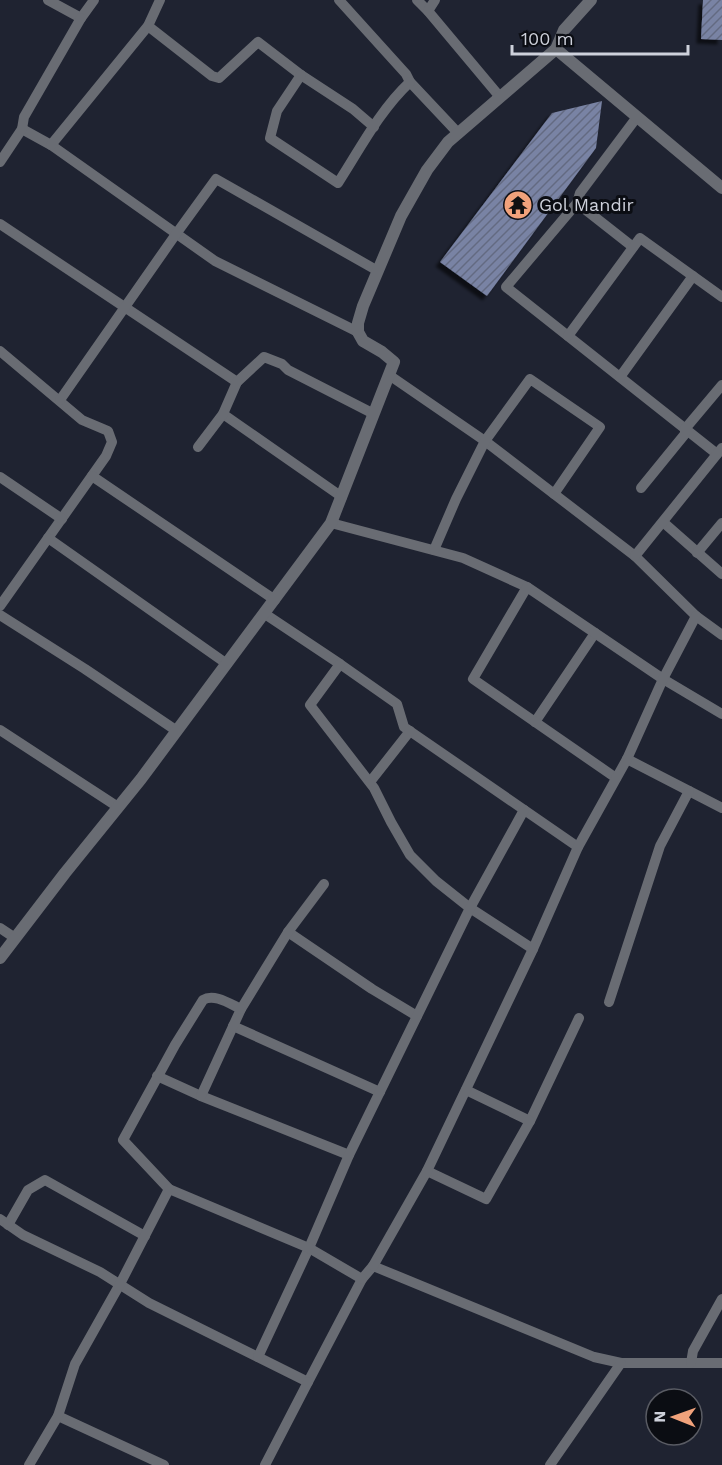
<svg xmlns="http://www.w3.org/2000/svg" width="722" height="1465" font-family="'Work Sans',sans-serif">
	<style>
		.building { fill: url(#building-hatch); filter: url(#shadow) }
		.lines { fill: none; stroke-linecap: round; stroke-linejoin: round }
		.minor { stroke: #696c73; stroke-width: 10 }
		.tertiary { stroke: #696c73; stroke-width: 12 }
		.labels { text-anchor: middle; stroke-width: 6; stroke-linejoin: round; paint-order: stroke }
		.poi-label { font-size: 18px; fill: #ced1db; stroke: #0b0d13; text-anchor: start }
	</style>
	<defs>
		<pattern id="building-hatch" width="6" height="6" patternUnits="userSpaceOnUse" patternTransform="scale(1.5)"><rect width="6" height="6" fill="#7983a4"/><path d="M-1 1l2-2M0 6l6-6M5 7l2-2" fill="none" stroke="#646b82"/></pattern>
		<filter id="shadow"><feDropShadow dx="-4.5" dy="4.5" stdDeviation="1.5" flood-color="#0009"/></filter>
	</defs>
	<rect width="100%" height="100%" fill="#1f2331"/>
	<!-- building -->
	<g class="building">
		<polygon points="703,0 722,0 722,40 701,39"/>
		<polygon points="602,101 596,148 487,296 440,262 552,113"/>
	</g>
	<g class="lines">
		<!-- minor -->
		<g class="minor">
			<polyline points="48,0 81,18 94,0"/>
			<polyline points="339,0 406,74 410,82 458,133"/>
			<polyline points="417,0 428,11 500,97"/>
			<polyline points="428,11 435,0"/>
			<polyline points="148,26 212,76 219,78 258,42 301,75 353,109 374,127"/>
			<path d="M 301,75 L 277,111 L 270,138 L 338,183 C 360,149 380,110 410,82"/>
			<polyline points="637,117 580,193 577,203 506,287 717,454"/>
			<polyline points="22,129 51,145 215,261 358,332"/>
			<polyline points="51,145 148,26 160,0"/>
			<polyline points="0,162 22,129 24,117 81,18"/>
			<polyline points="577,203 633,247"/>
			<polyline points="0,224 237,382"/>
			<polyline points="568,336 640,238 722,297"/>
			<polyline points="0,351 82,420 108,431 112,442 106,456 0,606"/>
			<polyline points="389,375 485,441 635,556 696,616 722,635"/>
			<polyline points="620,377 693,276"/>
			<polyline points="60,400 176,234 216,179 378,271"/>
			<polyline points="223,414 342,497"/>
			<polyline points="198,447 223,414 237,382 264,357 282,364 288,370 374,414"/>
			<polyline points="92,476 275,600"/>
			<polyline points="0,477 62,519"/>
			<polyline points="641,488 685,434 685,429 722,385"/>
			<polyline points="663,522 722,574"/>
			<polyline points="331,523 463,558 527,587"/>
			<polyline points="48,538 227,664"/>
			<polyline points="434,550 456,499 485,441 530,379 600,427 554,494"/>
			<polyline points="697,553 722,523"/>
			<polyline points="635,556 722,448"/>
			<polyline points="265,614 340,664 397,704 404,727 578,847"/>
			<polyline points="0,615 85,669 177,731"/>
			<polyline points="340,664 310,705 374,788 391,822 410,855 436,881 470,908 533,949"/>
			<polyline points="535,722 595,633"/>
			<polyline points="0,730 118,807"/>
			<polyline points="627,759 722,808"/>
			<polyline points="616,778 473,679 527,587 663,679 722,714"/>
			<polyline points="370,782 410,731"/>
			<polyline points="0,928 15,938"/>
			<polyline points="288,932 372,989 417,1016"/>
			<polyline points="609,1002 660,846 689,791"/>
			<polyline points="233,1026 380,1092"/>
			<polyline points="157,1076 201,1096 349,1155"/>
			<polyline points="201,1096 241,1009 288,932 324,884"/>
			<polyline points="530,1121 579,1018"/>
			<polyline points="427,1171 486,1199 530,1121 466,1090"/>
			<path d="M 169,1189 L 123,1140 L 175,1045 L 203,1000 C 214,993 230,1004 241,1009"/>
			<polyline points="0,1219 23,1235 100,1272 149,1303 308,1382 362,1279 373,1266 594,1357 621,1363 722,1363"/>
			<polyline points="8,1225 28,1190 45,1180 145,1236"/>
			<polyline points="373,1266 427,1171 533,949 578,847 627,759 663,679 696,616"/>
			<polyline points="258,1357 309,1248 349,1155 470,908 524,810"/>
			<polyline points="691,1363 693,1351 722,1299"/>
			<polyline points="58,1416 164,1465"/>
			<polyline points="29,1465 58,1416 75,1364 120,1284 169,1189 309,1248 362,1279"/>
			<polyline points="265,1465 308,1382"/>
			<polyline points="550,1465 621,1363"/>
		</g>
		<!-- tertiary -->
		<g class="tertiary">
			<polyline points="556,49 722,188"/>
			<polyline points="0,958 65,873 141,779 331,523 394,362 382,352 363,341 358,332 358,323 363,306 401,216 427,170 448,142 556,49 564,30 591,0"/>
		</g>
	</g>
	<!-- icons -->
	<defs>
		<g id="temple-disc" transform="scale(1.5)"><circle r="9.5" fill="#f1a27b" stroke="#0b0d13"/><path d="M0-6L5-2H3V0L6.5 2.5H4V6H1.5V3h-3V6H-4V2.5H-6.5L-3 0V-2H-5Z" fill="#111"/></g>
	</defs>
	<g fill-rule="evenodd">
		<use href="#temple-disc" x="518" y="205"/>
	</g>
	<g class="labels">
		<!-- poi labels -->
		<g class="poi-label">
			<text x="539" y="211">Gol Mandir</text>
		</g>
	</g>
	<!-- north arrow -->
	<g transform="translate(674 1417) rotate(271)"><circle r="28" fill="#0b0d13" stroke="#595b63" stroke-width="1.5"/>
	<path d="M0-4.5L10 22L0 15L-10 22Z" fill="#f1a27b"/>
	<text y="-9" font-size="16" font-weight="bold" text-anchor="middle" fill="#ced1db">N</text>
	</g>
	<!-- scale -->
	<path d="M512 45v9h176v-9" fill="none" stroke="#ced1db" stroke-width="3"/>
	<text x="521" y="45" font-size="18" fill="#ced1db" stroke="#0b0d13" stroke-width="4.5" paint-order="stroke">100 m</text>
</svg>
